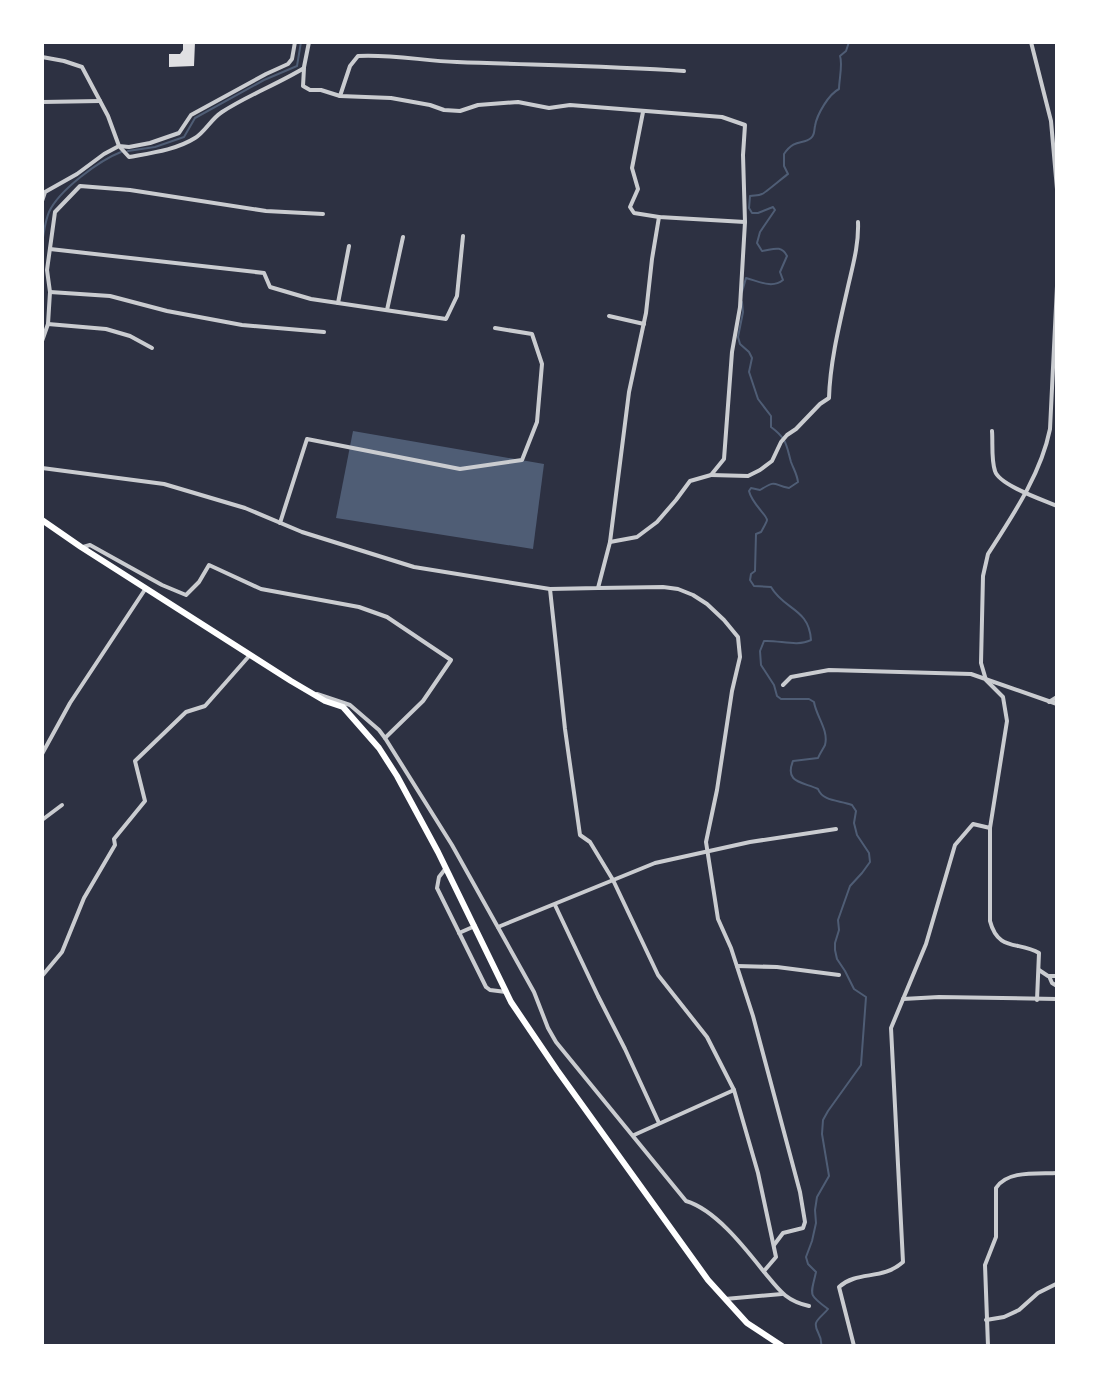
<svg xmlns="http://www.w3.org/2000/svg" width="1099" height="1388" font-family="'Golos Text',sans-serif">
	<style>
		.water { fill: #4f5d75 }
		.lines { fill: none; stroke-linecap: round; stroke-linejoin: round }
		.stream { stroke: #4f5d75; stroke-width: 2 }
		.building { fill: #e0e0e3 }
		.minor { stroke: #caccd0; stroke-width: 4 }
		.secondary { stroke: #fff; stroke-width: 6 }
	</style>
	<rect width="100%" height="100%" fill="#2d3142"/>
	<!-- water -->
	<polygon class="water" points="353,431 544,464 533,549 336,518"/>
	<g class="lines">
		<!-- stream -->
		<g class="stream">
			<polyline points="128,151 155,147 184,137 195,118 264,80 297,66 301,42"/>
			<path d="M 42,243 C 44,233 45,221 49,212 C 59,190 100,160 121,152"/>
			<path d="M 742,292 L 746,278 C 758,281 772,289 783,280 L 780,272 L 787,256 C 781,244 772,250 762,251 L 757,243 L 760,232 L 775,210 L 773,207 L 758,213 L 752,213 L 749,208 L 750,196 C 754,195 758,196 762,194 C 764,194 786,175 788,174 L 784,166 L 784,154 C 795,138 803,145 811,138 C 815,135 814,130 815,126 C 817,114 829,94 839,89 C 839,80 843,64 840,56 L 846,51 L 849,42"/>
			<path d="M 742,302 L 743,312 L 738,337 L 740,344 L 749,352 L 752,358 L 749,372 L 758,399 L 771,416 L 771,427 C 787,439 786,444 791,462 C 794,470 797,474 798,482 L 789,488 C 772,485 778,479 760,490 L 751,488 L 749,491 C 752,504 767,515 767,520 C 767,522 762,530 761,532 L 756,534 L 755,571 L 751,574 L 750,580 L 754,586 L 771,587 C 784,610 809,608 811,640 C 797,647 780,640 764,641 L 760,651 L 761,665 L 774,685 L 777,696 L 781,699 L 809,699 L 814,702 C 816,716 829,730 825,745 C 823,749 820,753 818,758 L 793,761 C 784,783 803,782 818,789 C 823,802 840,800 852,805 L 856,811 L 854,823 L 857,835 L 869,853 L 870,862 L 862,873 L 850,886 L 838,920 L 839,930 L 835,943 L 835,950 L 837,959 L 845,971 L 854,989 L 866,997 L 861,1065 L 828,1111 L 823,1120 L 822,1134 L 829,1176 L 817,1197 L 815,1210 L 816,1223 L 812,1241 L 806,1257 L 808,1264 L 816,1272 C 811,1295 807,1294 828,1309 C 825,1313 817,1319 816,1323 C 814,1331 823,1335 821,1346"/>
		</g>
	</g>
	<!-- building -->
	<polygon class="building" points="183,42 195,42 194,66 169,67 169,54 180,54 183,50"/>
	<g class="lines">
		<!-- minor -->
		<g class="minor">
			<polyline points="1031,42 1051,121 1057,189"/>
			<polyline points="42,57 64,61 82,67 108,116 119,146 129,147 150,143 179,133 191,115 266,74 288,64 292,59 295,42"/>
			<polyline points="304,67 309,42"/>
			<path d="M 340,96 L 350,66 L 358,56 C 391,54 424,61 457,62 C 533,65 608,66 684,71"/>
			<polyline points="42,102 100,101"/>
			<polyline points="643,112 632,168 638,189 630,207 634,213 659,217 745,222"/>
			<path d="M 42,201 L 45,192 L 77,174 L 104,154 L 119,146 L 129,157 C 151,153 176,150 195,138 C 205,132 211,119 222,112 C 248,95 278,84 304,68 L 303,86 L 310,90 L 321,90 L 340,96 L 391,98 L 430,105 L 444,110 L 460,111 L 478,105 L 518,102 L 549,108 L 570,105 L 722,117 L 745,125 L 743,155 L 745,222 L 740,307 L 732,352 L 724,459 L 711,475 L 690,481 L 676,500 L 657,522 L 637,537 L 610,542"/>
			<polyline points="50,249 264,273 270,287 311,299 446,319 457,296 463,236"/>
			<polyline points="50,292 110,296 167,311 242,325 324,332"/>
			<polyline points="338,303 349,246"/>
			<polyline points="387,310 403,237"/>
			<polyline points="609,316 644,324"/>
			<polyline points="48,324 106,329 130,336 152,348"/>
			<polyline points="42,341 48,324 50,292 47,270 55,212 80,186 130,190 266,211 323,214"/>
			<path d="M 992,431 C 993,443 991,459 995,471 C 999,485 1043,500 1057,506"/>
			<polyline points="42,468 164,484 245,508 302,532 414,567 550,589 598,588 610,542 629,392 646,313 652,259 659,217"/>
			<path d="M 711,475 L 748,476 L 760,470 L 772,461 L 781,442 L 787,435 L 796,429 L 820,404 L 829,398 C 830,363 839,326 847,291 C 852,268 859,246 858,222"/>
			<polyline points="280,523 307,439 460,469 522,460 537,422 542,364 532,334 495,328"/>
			<polyline points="83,547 90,545 162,585 186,595 199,582 209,565 261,589 359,607 387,617 451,660 423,701 385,738"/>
			<polyline points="598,588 663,587 678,589 693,595 707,604 724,620 738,637 740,657 732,691 717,790 706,842 718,919 731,948 753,1016 800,1192 805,1222 803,1228 783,1233 774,1245"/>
			<polyline points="550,589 565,729 580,835 590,842 613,880 658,975 707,1037 734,1090 758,1173 776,1257 764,1271"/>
			<polyline points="783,685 791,677 829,670 971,674 1057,704"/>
			<path d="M 317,694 L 350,705 L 379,730 L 385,738 L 452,845 L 534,992 L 548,1028 L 556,1042 L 686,1201 C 716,1210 745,1248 765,1273 C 779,1290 786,1301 809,1306"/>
			<polyline points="1049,702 1057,697"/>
			<polyline points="42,754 70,703 146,588"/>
			<polyline points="42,820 62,805"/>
			<path d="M 990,828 L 990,921 C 998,952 1019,941 1039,953 L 1037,1000"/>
			<polyline points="446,868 439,877 437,888 486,987 490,990 506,992"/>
			<polyline points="555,905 598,996 625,1049 659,1123"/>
			<polyline points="498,927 655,863 750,842 836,829"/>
			<polyline points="459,933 475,926"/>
			<polyline points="737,966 777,967 839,975"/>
			<polyline points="1039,970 1048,976 1057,976"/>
			<polyline points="42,976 62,952 84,898 115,845 114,839 145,801 135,761 186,712 205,706 250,655"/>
			<polyline points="1049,976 1052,983 1057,986"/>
			<polyline points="903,999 939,997 1057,999"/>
			<polyline points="634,1135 734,1090"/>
			<polyline points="725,1299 782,1294"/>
			<polyline points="986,1320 1004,1317 1019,1310 1038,1293 1056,1284"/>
			<path d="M 854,1346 L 839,1287 C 858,1270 882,1281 903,1262 L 891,1028 L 926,944 L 955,845 L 973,824 L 990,828 L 1007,721 L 1003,697 L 986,680 L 981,663 L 983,576 L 988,554 C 1013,515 1041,474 1050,429 L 1057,286"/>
			<path d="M 988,1346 L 985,1265 L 996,1237 L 996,1188 C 1007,1170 1038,1174 1057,1173"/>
		</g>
		<!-- secondary -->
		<polyline class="secondary" points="42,520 81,547 291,681 325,701 343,707 379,748 397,776 438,852 511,1002 557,1070 708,1280 747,1323 782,1346"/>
	</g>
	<!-- border -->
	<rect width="1099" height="1388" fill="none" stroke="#ffffff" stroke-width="88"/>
</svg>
